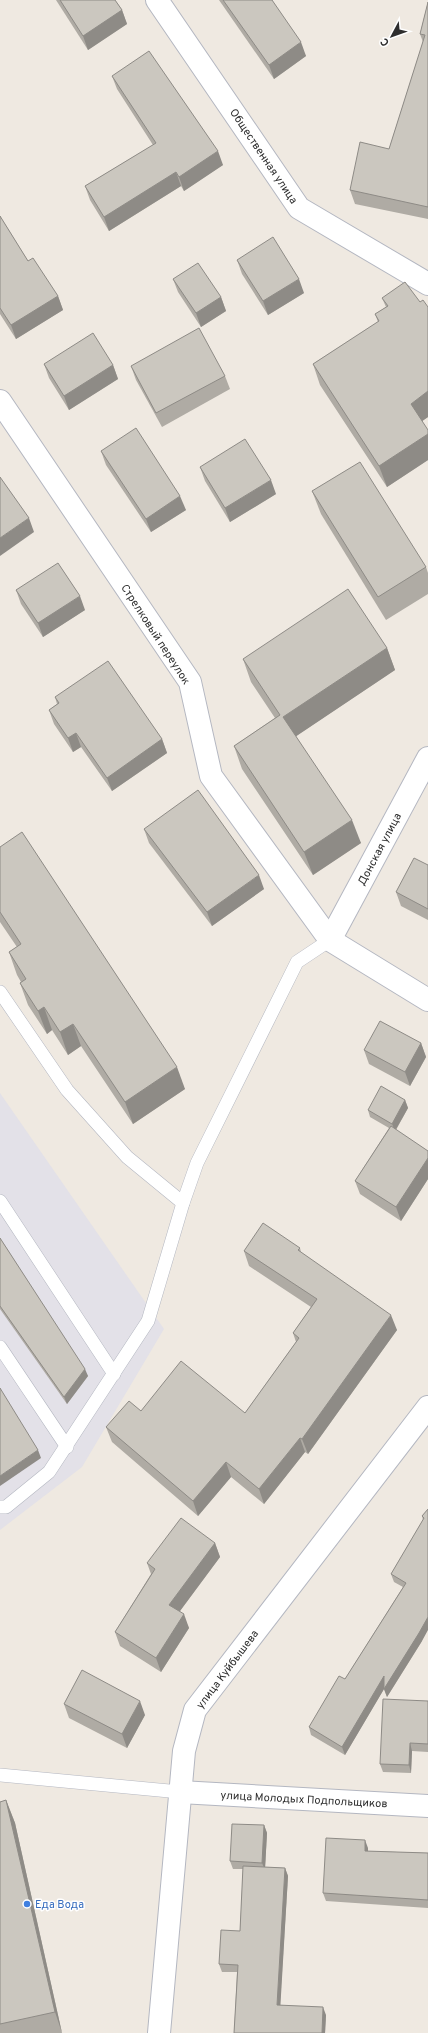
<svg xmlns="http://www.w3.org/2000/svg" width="428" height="2033" font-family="Overpass,sans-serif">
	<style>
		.industrial { fill: #e3e1e8 }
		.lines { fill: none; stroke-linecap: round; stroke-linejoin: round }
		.service-casing { stroke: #b4b7c1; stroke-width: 14 }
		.minor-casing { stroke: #b4b7c1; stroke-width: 24 }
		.secondary-casing { stroke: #b4b7c1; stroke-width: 24 }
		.service { stroke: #fff; stroke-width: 13 }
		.minor { stroke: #fff; stroke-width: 22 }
		.secondary { stroke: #fff; stroke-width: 22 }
		.wall { fill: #afaba4 }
		.shaded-wall { fill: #8e8b86 }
		.building { fill: #cbc7bf; stroke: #8e8b86 }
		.shop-dot { fill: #3f7fe0; stroke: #fff; stroke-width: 1.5 }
		.labels { text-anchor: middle; stroke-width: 3; stroke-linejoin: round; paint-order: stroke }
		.street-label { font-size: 11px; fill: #2e2e2e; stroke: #fff }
		.shop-label { font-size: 11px; fill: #366cbe; stroke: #fff; text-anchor: start }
	</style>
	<rect width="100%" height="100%" fill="#efe9e1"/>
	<!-- industrial -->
	<polygon class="industrial" points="0,1093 164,1329 82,1467 0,1530"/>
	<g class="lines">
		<!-- service casing -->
		<g class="service-casing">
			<g id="service">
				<polyline points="0,992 67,1090 127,1157 183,1203"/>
				<polyline points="0,1201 114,1374"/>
				<polyline points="0,1347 67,1447"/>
				<polyline points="0,1507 6,1507 49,1472 148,1321 183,1203 197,1163 297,962 330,940"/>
				<polyline points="0,1775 180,1792"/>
			</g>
		</g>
		<!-- minor casing -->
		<g class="minor-casing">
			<g id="minor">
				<polyline points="157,0 299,208 428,284"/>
				<polyline points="0,401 190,682 211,776 330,940 428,1000"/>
				<polyline points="330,940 428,758"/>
				<polyline points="180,1792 428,1806"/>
			</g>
		</g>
		<!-- secondary casing -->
		<g class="secondary-casing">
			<polyline id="secondary" points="159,2033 184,1751 195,1710 428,1407"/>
		</g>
		<!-- service -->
		<use href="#service" class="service"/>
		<!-- minor -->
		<use href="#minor" class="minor"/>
		<!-- secondary -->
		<use href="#secondary" class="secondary"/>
	</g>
	<!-- wall -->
	<g class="wall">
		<polygon points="56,0 115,0 122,10 127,24 88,50"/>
		<polygon points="219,0 272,0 306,56 274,79"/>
		<polygon points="428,2 428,219 355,204 350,190 389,149 423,42 420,34"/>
		<polygon points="112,76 223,165 184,191 181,186 109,231 90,200 85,186 153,145 117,89"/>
		<polygon points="0,216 28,261 58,296 63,310 16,339 0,314"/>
		<polygon points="237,260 304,293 268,315 242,274"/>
		<polygon points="173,279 221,297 226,311 201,327 178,292"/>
		<polygon points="382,298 420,302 428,307 428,417 422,421 428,434 428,460 387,487 320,385 313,364 378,322 375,314 386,307"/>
		<polygon points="44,364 113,365 118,379 69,410 49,378"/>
		<polygon points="131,366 225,376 230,389 162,427 136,380"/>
		<polygon points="101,451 186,510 151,532 106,465"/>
		<polygon points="200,467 276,494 230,522 205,481"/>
		<polygon points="312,491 426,567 428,573 428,594 386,620 321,514"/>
		<polygon points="16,590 85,610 43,637 21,604"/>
		<polygon points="387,648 395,670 296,736 361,843 313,875 242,769 234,746 275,718 251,682 243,659"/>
		<polygon points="55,697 162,739 167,753 112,791 81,747 73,752 54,724 49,710 57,704"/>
		<polygon points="144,829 264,889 212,926 149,843"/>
		<polygon points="0,847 185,1089 133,1124 81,1046 68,1055 52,1030 47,1034 28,1005 20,983 21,982 17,975 9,952 17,947 0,922"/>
		<polygon points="428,865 428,920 401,906 396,892"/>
		<polygon points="421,1043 426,1057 410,1086 369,1064 364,1050"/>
		<polygon points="405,1100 408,1108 396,1130 428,1151 428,1179 401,1221 360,1194 355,1181 389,1128 370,1117 368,1110"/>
		<polygon points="0,1238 88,1376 67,1404 0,1309"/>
		<polygon points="300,1248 301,1252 397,1330 308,1454 305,1452 264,1504 231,1477 198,1516 112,1442 106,1427 141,1411 245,1413 296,1342 293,1333 311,1307 249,1266 244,1251"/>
		<polygon points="428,1509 422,1641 387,1697 384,1689 345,1755 311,1735 309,1727 345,1679 403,1587 394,1582 391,1574 423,1520 422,1516"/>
		<polygon points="215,1543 220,1557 180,1611 189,1628 161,1672 120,1646 115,1632 151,1574 147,1563"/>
		<polygon points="428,1701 428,1752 412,1751 411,1773 383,1772 380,1764"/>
		<polygon points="64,1704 145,1715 127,1748 69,1718"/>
		<polygon points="6,1800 15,1823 62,2033 0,2033 0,1802"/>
		<polygon points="264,1825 267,1833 265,1867 285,1868 288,1876 280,2005 326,2015 325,2033 234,2033 237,1972 222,1972 219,1964 240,1931 243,1869 233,1869 230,1861"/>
		<polygon points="368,1848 368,1851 428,1853 428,1908 326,1901 323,1893"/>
	</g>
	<!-- shaded-wall -->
	<g class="shaded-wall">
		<polygon points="122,10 127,24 88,50 83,36"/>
		<polygon points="301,42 306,56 274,79 269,65"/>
		<polygon points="218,151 223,165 184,191 179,177"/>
		<polygon points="176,172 181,186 109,231 104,217"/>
		<polygon points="299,279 304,293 268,315 263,301"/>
		<polygon points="58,296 63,310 16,339 11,325"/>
		<polygon points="221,297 226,311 201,327 196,313"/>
		<polygon points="113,365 118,379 69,410 64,396"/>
		<polygon points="428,391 428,417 418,424 411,404"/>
		<polygon points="428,434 428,460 387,487 379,466"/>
		<polygon points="271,480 276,494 230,522 225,508"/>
		<polygon points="180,496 186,510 151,532 146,519"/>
		<polygon points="29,518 34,532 0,556 0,538"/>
		<polygon points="80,596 85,610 43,637 38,623"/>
		<polygon points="387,648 395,670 292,739 283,717"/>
		<polygon points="76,733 81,747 73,752 68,738"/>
		<polygon points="162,739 167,753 112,791 107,778"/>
		<polygon points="352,820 361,843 313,875 304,852"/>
		<polygon points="259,875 264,889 212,926 207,912"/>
		<polygon points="44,1007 52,1030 47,1034 38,1011"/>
		<polygon points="73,1024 81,1046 68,1055 60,1032"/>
		<polygon points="421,1043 426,1057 410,1086 405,1072"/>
		<polygon points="177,1067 185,1089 133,1124 125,1102"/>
		<polygon points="405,1100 408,1108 395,1131 392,1124"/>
		<polygon points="428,1158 428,1179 401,1221 396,1207"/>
		<polygon points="391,1315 397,1330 308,1454 302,1439"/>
		<polygon points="85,1369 88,1376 67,1404 64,1397"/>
		<polygon points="300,1438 305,1452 264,1504 259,1489"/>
		<polygon points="38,1450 41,1458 0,1486 0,1476"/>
		<polygon points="226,1462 231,1477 198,1516 193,1501"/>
		<polygon points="215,1543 220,1557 174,1619 169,1605"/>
		<polygon points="184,1614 189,1628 161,1672 156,1658"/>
		<polygon points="428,1617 428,1630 422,1641 387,1697 384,1689 345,1755 342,1747 384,1676"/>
		<polygon points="140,1701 145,1715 127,1748 122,1734"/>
		<polygon points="410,1743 412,1751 411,1773 409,1765"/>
		<polygon points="6,1800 15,1823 62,2033 55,2012"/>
		<polygon points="264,1825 267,1833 265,1870 262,1863"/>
		<polygon points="365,1840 368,1848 368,1858 365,1851"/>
		<polygon points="285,1868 288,1876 280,2012 277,2005"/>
		<polygon points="323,2007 326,2015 325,2033 322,2033"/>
	</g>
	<!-- building -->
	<g class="building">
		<polygon points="60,0 115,0 122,10 83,36"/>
		<polygon points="223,0 272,0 301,42 269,65"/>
		<polygon points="428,2 428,207 350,190 360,142 389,149 425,35 420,34"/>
		<polygon points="149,51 218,151 179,177 176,172 104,217 85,186 156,143 112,76"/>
		<polygon points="0,216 28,261 33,258 58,296 11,325 0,308"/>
		<polygon points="273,237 299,279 263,301 237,260"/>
		<polygon points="198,263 221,297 196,313 173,279"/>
		<polygon points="405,282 420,302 423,300 428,307 428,391 411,404 428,430 428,434 379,466 313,364 379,321 375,314 388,306 382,298"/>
		<polygon points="199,328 225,376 156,413 131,366"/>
		<polygon points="93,333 113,365 64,396 44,364"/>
		<polygon points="136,428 180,496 146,519 101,451"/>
		<polygon points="245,439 271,480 225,508 200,467"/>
		<polygon points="360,462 426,567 378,597 312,491"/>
		<polygon points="0,477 29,518 0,538"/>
		<polygon points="58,563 80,596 38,623 16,590"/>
		<polygon points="348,589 387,648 283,717 352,820 304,852 234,746 280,715 243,659"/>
		<polygon points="108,661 162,739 107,778 76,733 68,738 49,710 59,703 55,697"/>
		<polygon points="198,790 259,875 207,912 144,829"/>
		<polygon points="22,832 177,1067 125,1102 73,1024 60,1032 44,1007 38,1011 20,983 26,979 9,952 21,944 0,912 0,847"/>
		<polygon points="414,858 428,865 428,909 396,892"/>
		<polygon points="380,1021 421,1043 405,1072 364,1050"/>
		<polygon points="381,1086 405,1100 392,1124 368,1110"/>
		<polygon points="391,1126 428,1151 428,1158 396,1207 355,1181"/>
		<polygon points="263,1223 300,1248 298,1250 391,1315 302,1439 300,1438 259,1489 226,1462 193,1501 106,1427 129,1401 141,1411 181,1361 245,1413 299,1338 293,1333 317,1299 244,1251"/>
		<polygon points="0,1238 85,1369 64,1397 0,1306"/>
		<polygon points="0,1388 38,1450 0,1476"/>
		<polygon points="428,1509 428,1617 419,1633 384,1689 384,1676 342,1747 309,1727 339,1676 345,1679 406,1583 391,1574 424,1518 422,1516"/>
		<polygon points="181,1518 215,1543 169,1605 184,1614 156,1658 115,1632 155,1569 147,1563"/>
		<polygon points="82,1670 140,1701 122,1734 64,1704"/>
		<polygon points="383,1699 428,1701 428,1744 410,1743 409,1765 380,1764"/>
		<polygon points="6,1800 55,2012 0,2024 0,1802"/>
		<polygon points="232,1824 264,1825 262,1863 230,1861"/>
		<polygon points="326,1838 365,1840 365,1851 428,1853 428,1900 323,1893"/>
		<polygon points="243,1866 285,1868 277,2005 323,2007 322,2033 234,2033 238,1965 219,1964 221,1930 240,1931"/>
	</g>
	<!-- markers -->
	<circle class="shop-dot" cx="27" cy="1904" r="4"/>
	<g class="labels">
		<!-- street labels -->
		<g class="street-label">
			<text transform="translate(264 156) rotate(56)" y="4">Общественная улица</text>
			<text transform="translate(156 634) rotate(57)" y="4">Стрелковый переулок</text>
			<text transform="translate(379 849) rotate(-62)" y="4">Донская улица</text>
			<text transform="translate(227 1669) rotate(-53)" y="4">улица Куйбышева</text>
			<text transform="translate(304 1799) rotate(3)" y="4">улица Молодых Подпольщиков</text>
		</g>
		<!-- shop labels -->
		<g class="shop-label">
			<text x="35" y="1908">Еда Вода</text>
		</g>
	</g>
	<!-- north arrow -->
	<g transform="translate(392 36) rotate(229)" stroke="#ffffff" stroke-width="3" paint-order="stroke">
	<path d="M0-3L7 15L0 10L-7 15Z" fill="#2e2e2e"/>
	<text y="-6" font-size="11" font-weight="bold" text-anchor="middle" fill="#2e2e2e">С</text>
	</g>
</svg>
